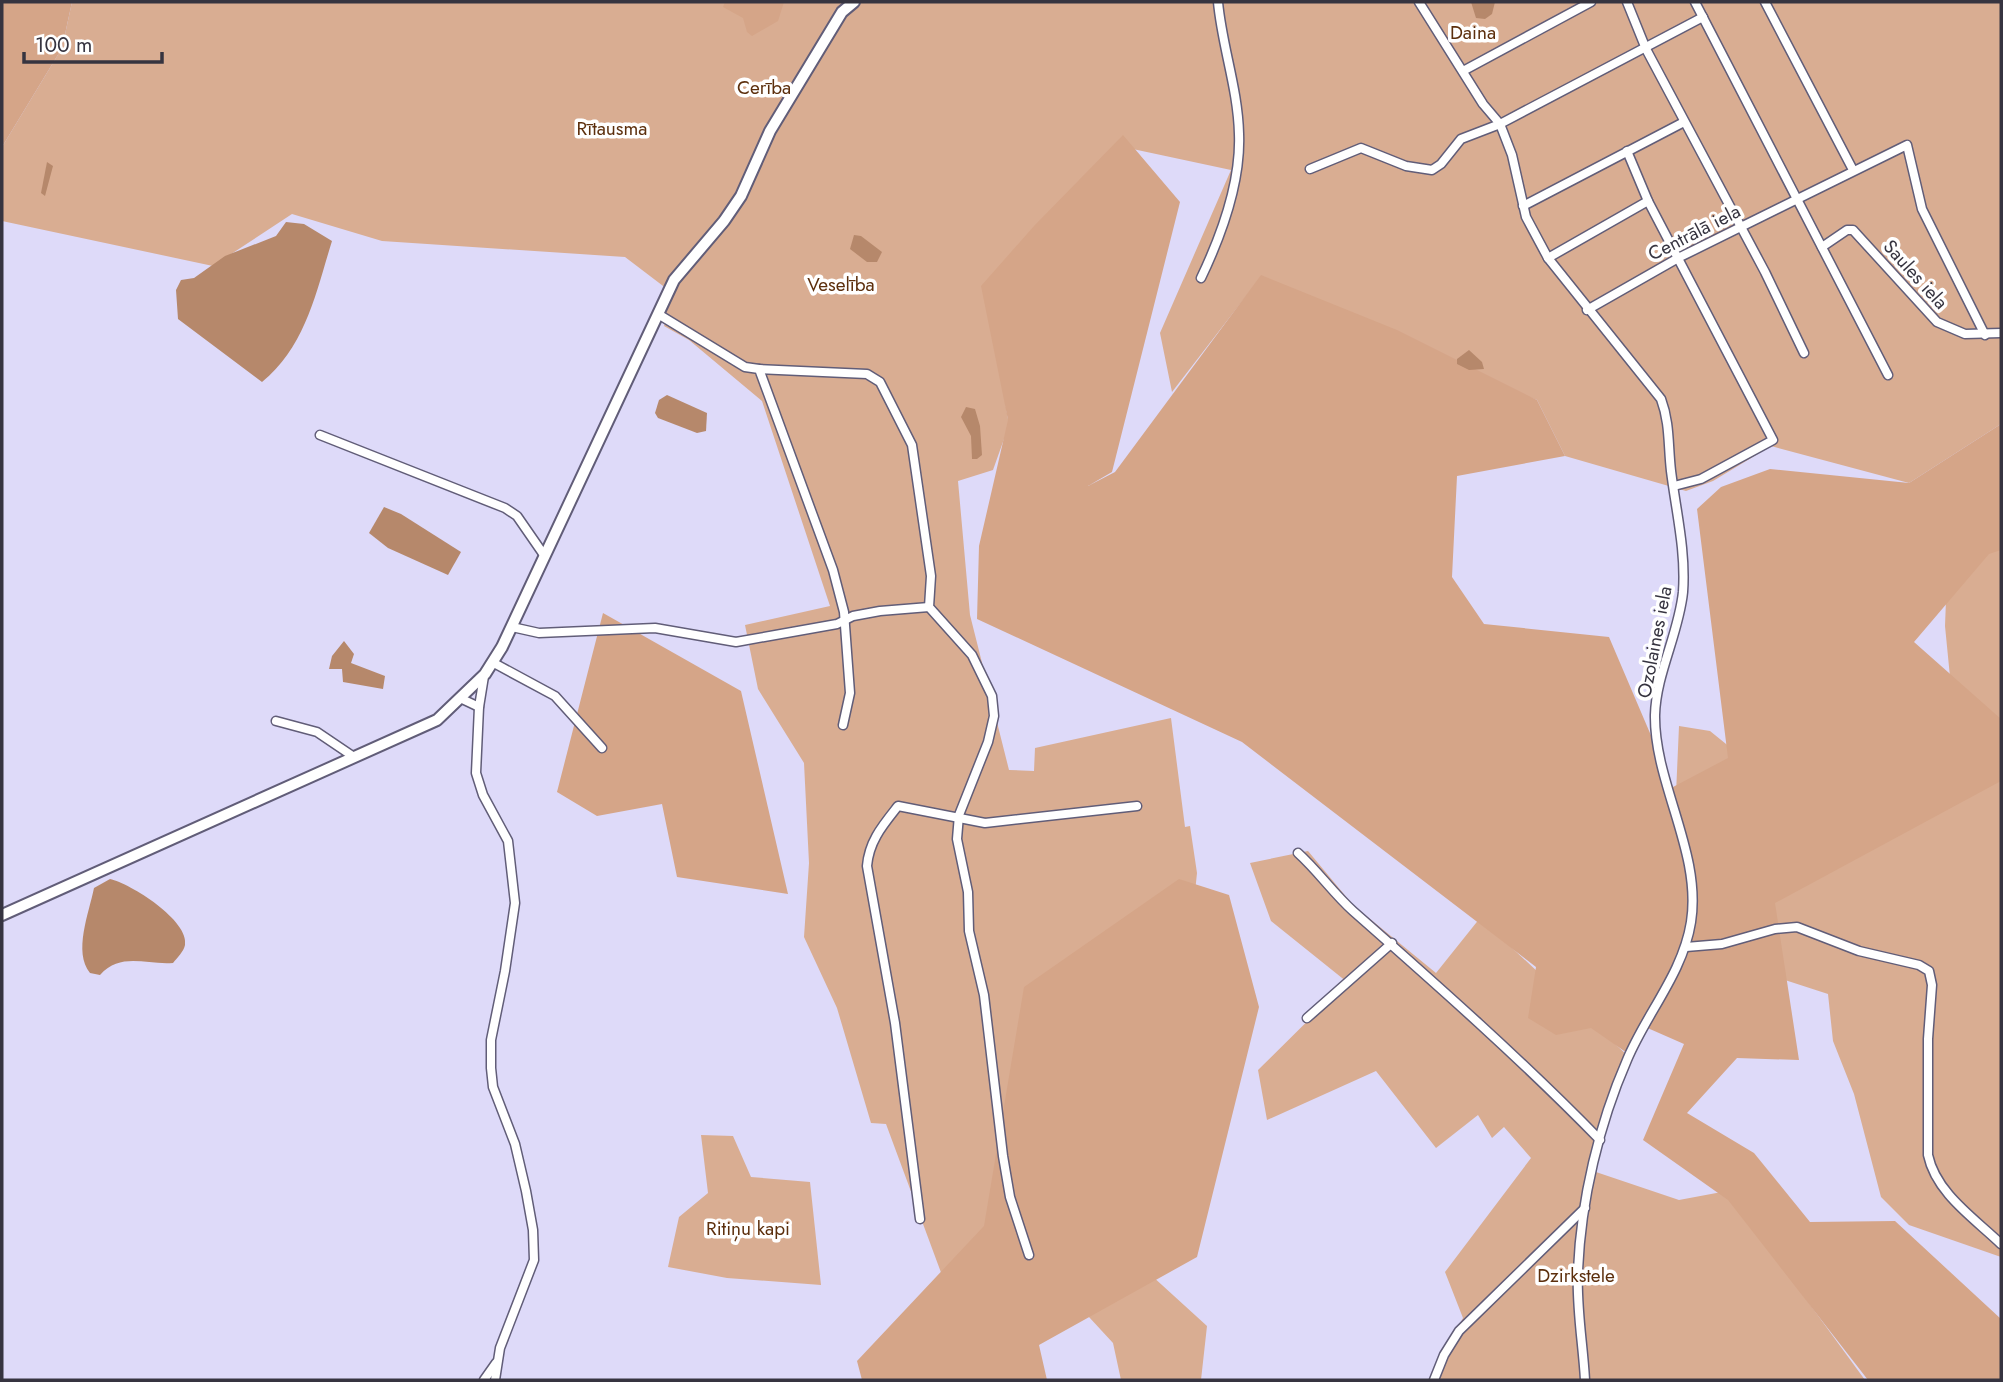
<svg xmlns="http://www.w3.org/2000/svg" width="2003" height="1382" font-family="Jost,sans-serif">
	<style>
		.green { fill: #d9ad92 }
		.forest { fill: #d5a588 }
		.water { fill: #b6886b }
		.lines { fill: none; stroke-linecap: round; stroke-linejoin: round }
		.street-casing { stroke: #615d78; stroke-width: 11 }
		.secondary-casing { stroke: #615d78; stroke-width: 14 }
		.street { stroke: #fff; stroke-width: 8 }
		.secondary { stroke: #fff; stroke-width: 10 }
		.labels { text-anchor: middle; stroke-width: 7; stroke-linejoin: round; paint-order: stroke }
		.park-label { font-size: 19px; fill: #5c2f0d; stroke: #fff }
		.street-label { font-size: 19px; fill: #363440; stroke: #fff }
	</style>
	<rect width="100%" height="100%" fill="#dedaf9"/>
	<!-- green -->
	<g class="green">
		<polygon points="72,2 2001,2 2001,424 1909,483 1771,446 1713,481 1686,491 1565,456 1537,400 1250,291 1172,392 1160,333 1231,170 1114,145 996,348 1009,425 993,470 958,481 970,615 1009,770 1034,771 1035,748 1171,718 1185,827 1190,826 1197,873 1189,950 1084,1214 1207,1326 1201,1380 1121,1380 1113,1343 1077,1304 966,1340 886,1124 871,1123 837,1008 804,937 809,863 804,763 758,689 745,625 830,606 762,401 689,340 664,326 666,321 658,314 671,292 625,257 382,241 292,214 213,266 2,221 2,147 62,48"/>
		<polygon points="1949,522 2001,531 2001,1257 1909,1225 1881,1197 1854,1094 1833,1041 1828,994 1695,951 1676,794 1679,726 1710,731 1731,748 1956,738 1945,626"/>
		<polygon points="1308,851 1353,905 1436,973 1480,918 1628,1056 1593,1171 1679,1200 1727,1191 1865,1380 1430,1380 1463,1318 1445,1272 1531,1158 1504,1127 1492,1138 1478,1115 1436,1148 1376,1071 1267,1120 1258,1070 1347,982 1271,921 1250,863"/>
		<polygon points="701,1135 733,1136 751,1177 810,1182 821,1285 727,1278 668,1267 679,1217 708,1193"/>
	</g>
	<!-- forest -->
	<g class="forest">
		<polygon points="2,2 72,2 62,48 2,147"/>
		<polygon points="725,2 784,2 778,21 752,36 747,32 743,18 723,7"/>
		<polygon points="1123,135 1180,202 1112,472 1088,486 1115,472 1261,275 1397,330 1537,400 1565,456 1457,476 1452,577 1484,624 1609,637 1673,787 1728,758 1697,509 1721,487 1770,469 1909,483 2001,424 2001,550 1989,554 1914,642 2001,719 2001,781 1775,903 1799,1060 1737,1058 1687,1113 1754,1153 1810,1222 1895,1221 2001,1319 2001,1380 1868,1380 1728,1200 1643,1140 1684,1044 1643,1026 1627,1053 1591,1028 1556,1035 1528,1018 1536,967 1242,742 977,619 979,546 1008,420 981,286 1034,226"/>
		<polygon points="603,613 741,691 788,894 677,877 662,804 597,816 557,792"/>
		<polygon points="1179,879 1229,895 1259,1007 1197,1257 1039,1345 1047,1380 862,1380 857,1361 984,1226 1024,987"/>
	</g>
	<!-- water -->
	<g class="water">
		<polygon points="1471,2 1495,2 1492,14 1485,19 1476,18"/>
		<polygon points="47,162 53,166 45,196 41,193"/>
		<path d="M 286,222 L 304,224 L 332,241 C 316,292 306,346 262,382 L 178,319 L 176,290 L 181,280 L 194,278 L 225,256 L 276,236 Z"/>
		<polygon points="854,235 861,236 882,252 877,262 867,262 850,249"/>
		<polygon points="1469,350 1482,362 1484,369 1469,370 1457,364 1457,359"/>
		<polygon points="667,395 707,413 706,431 697,433 658,418 655,413 659,400"/>
		<polygon points="966,407 975,409 980,426 982,455 977,459 972,459 971,436 961,417"/>
		<polygon points="384,507 401,514 461,552 448,575 388,548 369,533"/>
		<polygon points="344,641 354,654 351,663 385,676 383,689 343,682 342,669 329,669 332,656"/>
		<path d="M 110,879 C 130,883 190,921 185,945 C 184,951 177,958 173,963 C 145,965 121,952 100,975 L 90,973 C 73,952 89,913 94,888 Z"/>
	</g>
	<g class="lines">
		<!-- street casing -->
		<g class="street-casing">
			<g id="street">
				<path d="M 1419,2 L 1483,104 L 1500,124 L 1512,155 L 1526,217 L 1548,258 L 1661,399 C 1670,423 1668,445 1671,471 C 1676,511 1686,551 1683,592 C 1679,633 1656,674 1655,715 C 1654,783 1702,853 1691,922 C 1683,973 1646,1014 1627,1060 C 1599,1124 1581,1200 1578,1270 C 1576,1307 1583,1343 1585,1380"/>
				<polyline points="1627,2 1646,49 1765,272 1804,353"/>
				<polyline points="1695,2 1888,375"/>
				<polyline points="1765,2 1853,170"/>
				<polyline points="1463,71 1591,2"/>
				<polyline points="1627,151 1648,201 1773,440 1701,479 1674,486"/>
				<polyline points="1310,169 1361,148 1406,166 1432,170 1441,164 1461,139 1500,124 1703,17"/>
				<polyline points="1523,206 1684,122"/>
				<polyline points="1822,247 1847,230 1853,230 1937,322 1965,334 2001,333"/>
				<polyline points="1548,258 1648,201"/>
				<path d="M 1201,278 C 1222,234 1241,183 1239,134 C 1238,89 1222,46 1218,2"/>
				<polyline points="1587,310 1680,257 1907,145 1922,209 1985,335"/>
				<polyline points="658,314 745,367 759,369 833,570 844,612 850,693 843,725"/>
				<polyline points="759,369 867,374 880,382 912,445 931,576 929,607 972,655 992,696 994,716 988,742 959,815 957,839 968,892 969,931 984,995 1003,1156 1010,1197 1029,1255"/>
				<polyline points="320,435 505,508 517,516 544,555"/>
				<polyline points="512,627 539,633 655,628 736,642 837,624 853,616 880,611 929,607"/>
				<polyline points="492,662 555,696 602,748"/>
				<polyline points="484,676 479,707 476,773 483,795 508,841 515,903 505,971 491,1040 491,1068 493,1087 515,1144 526,1191 533,1230 534,1260 500,1348 495,1380"/>
				<polyline points="460,698 479,707"/>
				<polyline points="276,721 317,732 354,757"/>
				<path d="M 1298,853 C 1318,871 1333,893 1353,911 C 1437,985 1522,1060 1600,1140"/>
				<path d="M 1686,947 L 1722,944 L 1775,929 L 1797,927 L 1859,951 L 1919,965 L 1929,971 L 1932,985 L 1928,1039 L 1928,1155 C 1936,1193 1974,1218 2001,1244"/>
				<polyline points="1307,1018 1392,943"/>
				<path d="M 920,1219 L 895,1023 L 867,866 C 869,841 883,825 898,806 L 985,823 L 1137,806"/>
				<polyline points="484,1380 496,1363"/>
				<polyline points="1434,1380 1444,1355 1459,1331 1585,1208"/>
			</g>
		</g>
		<!-- secondary casing -->
		<g class="secondary-casing">
			<polyline id="secondary" points="2,915 437,720 485,674 502,647 674,280 724,221 741,196 770,131 842,12 854,2"/>
		</g>
		<!-- street -->
		<use href="#street" class="street"/>
		<!-- secondary -->
		<use href="#secondary" class="secondary"/>
	</g>
	<g class="labels">
		<!-- park labels -->
		<g class="park-label">
			<text x="1473" y="39">Daina</text>
			<text x="764" y="94">Cerība</text>
			<text x="612" y="135">Rītausma</text>
			<text x="841" y="291">Veselība</text>
			<text x="748" y="1235">Ritiņu kapi</text>
			<text x="1576" y="1282">Dzirkstele</text>
		</g>
		<!-- street labels -->
		<g class="street-label">
			<text transform="translate(1694 232) rotate(-27)" y="7">Centrālā iela</text>
			<text transform="translate(1916 274) rotate(48)" y="7">Saules iela</text>
			<text transform="translate(1654 642) rotate(-79)" y="7">Ozolaines iela</text>
		</g>
	</g>
	<!-- border -->
	<rect width="2003" height="1382" fill="none" stroke="#363440" stroke-width="7"/>
	<!-- scale -->
	<path d="M24 52v10h138v-10" fill="none" stroke="#363440" stroke-width="3.5"/>
	<text x="35" y="52" font-size="21" fill="#363440" stroke="#ffffff" stroke-width="5" paint-order="stroke">100 m</text>
</svg>
